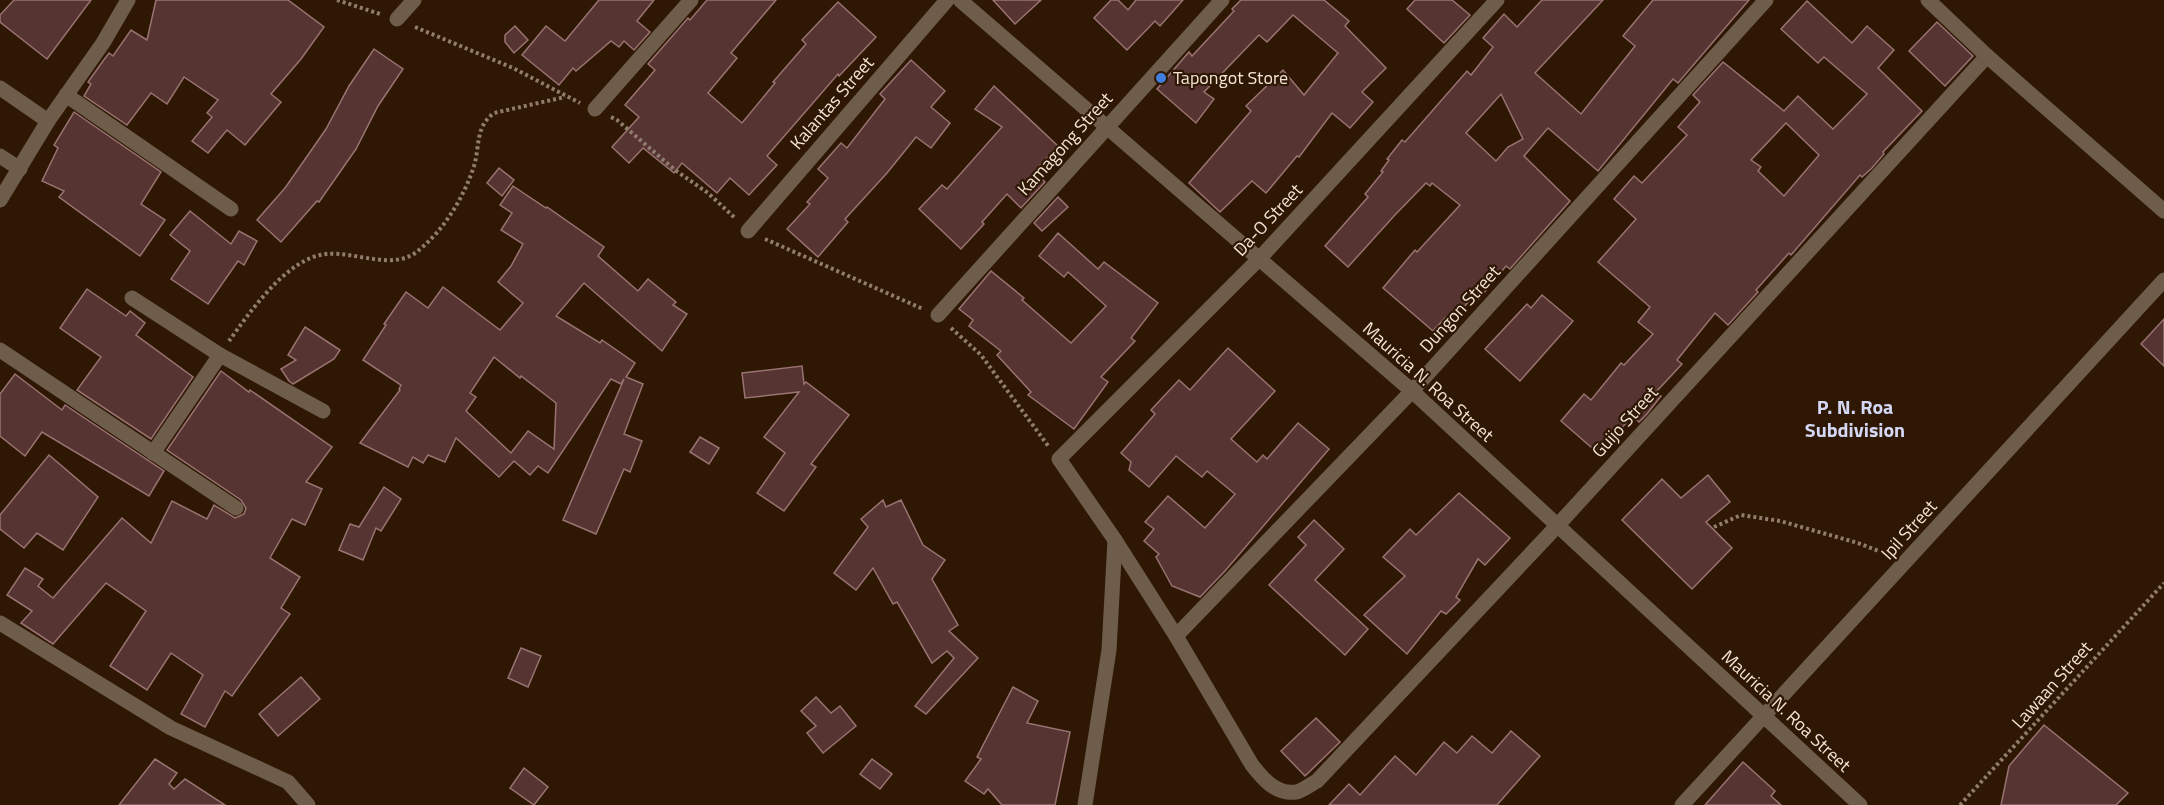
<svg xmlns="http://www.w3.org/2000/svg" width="2164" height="805" font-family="'Titillium Web',sans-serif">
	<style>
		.building { fill: #553432; stroke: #997371; stroke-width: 1.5; fill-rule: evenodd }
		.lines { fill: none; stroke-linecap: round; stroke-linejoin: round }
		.path { stroke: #917d6d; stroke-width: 4; stroke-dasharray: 3 3; stroke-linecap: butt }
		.minor { stroke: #6f5d4c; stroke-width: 15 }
		.tertiary { stroke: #6f5d4c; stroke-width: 15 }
		.shop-dot { fill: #3f7fe0; stroke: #2e1703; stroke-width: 2 }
		.labels { text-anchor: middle; stroke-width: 4.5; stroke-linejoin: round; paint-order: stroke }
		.poi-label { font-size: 18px; fill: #f4e4d7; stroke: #2e1703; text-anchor: start }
		.street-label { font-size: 18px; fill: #f4e4d7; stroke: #2e1703 }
		.neighbourhood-label { font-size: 20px; font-weight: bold; fill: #d4d8f5; stroke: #2e1703 }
	</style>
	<rect width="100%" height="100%" fill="#2e1703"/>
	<!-- building -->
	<g class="building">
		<polygon points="14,0 91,0 47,59 0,22 0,15"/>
		<polygon points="156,0 288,0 324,27 301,59 271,94 281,102 245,145 227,130 208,153 192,141 212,117 207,113 218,100 184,77 167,104 151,93 127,125 84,96 91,84 88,82 103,61 109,53 113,56 131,30 147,40"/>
		<polygon points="599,0 654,0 637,21 650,32 634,50 624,41 619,47 611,41 576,71 573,68 559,85 522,55 546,26 565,41"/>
		<polygon points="707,0 776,0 731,53 737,58 708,93 742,123 775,83 773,82 806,44 802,40 838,2 876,37 839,76 838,74 767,156 777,165 749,195 730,178 717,193 682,163 674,173 643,148 629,163 612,147 639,117 625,105 655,70 648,64 688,18 690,20"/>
		<polygon points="993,0 1041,0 1015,24"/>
		<polygon points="1111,0 1118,0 1128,10 1136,0 1183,0 1160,26 1155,21 1127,50 1094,18"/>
		<polygon points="1241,0 1324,0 1349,21 1345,26 1386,68 1362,92 1373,102 1350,128 1332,113 1299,157 1297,156 1266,193 1252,181 1220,212 1189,183 1251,111 1246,106 1283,70 1304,95 1338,53 1293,15 1267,42 1259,35 1204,92 1214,99 1196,123 1157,89 1189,52 1192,56 1234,11 1232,9"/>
		<polygon points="1415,0 1452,0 1470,15 1444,43 1407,9"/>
		<path d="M 1542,0 L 1603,0 L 1535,73 L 1581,114 L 1635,46 L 1623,36 L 1653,0 L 1749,0 L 1678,83 L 1673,79 L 1598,171 L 1548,128 L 1524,156 L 1570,201 L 1510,269 L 1506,266 L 1479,299 L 1474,295 L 1459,313 L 1445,318 L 1433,331 L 1383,288 L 1415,250 L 1417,252 L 1460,205 L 1432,183 L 1430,186 L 1426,183 L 1394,216 L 1348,267 L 1325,246 L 1368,197 L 1365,194 L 1383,172 L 1381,171 L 1389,160 L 1387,159 L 1402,140 L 1405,142 L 1467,71 L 1471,75 L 1493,47 L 1483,38 L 1504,14 L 1517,27 ZM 1501,94 L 1523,139 L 1508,147 L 1496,161 L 1466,133 Z"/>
		<path d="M 1807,1 L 1852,43 L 1867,26 L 1894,50 L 1878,68 L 1922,111 L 1883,152 L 1884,154 L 1872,168 L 1862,177 L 1860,175 L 1791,255 L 1789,253 L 1756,290 L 1758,292 L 1728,325 L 1715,313 L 1677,360 L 1682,364 L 1656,392 L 1661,396 L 1647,414 L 1639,422 L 1632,416 L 1599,454 L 1561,421 L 1584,394 L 1591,400 L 1621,363 L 1624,365 L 1653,334 L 1638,322 L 1650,307 L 1598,262 L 1636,219 L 1614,199 L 1634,176 L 1642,183 L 1687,135 L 1678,127 L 1700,102 L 1693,95 L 1723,62 L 1784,111 L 1798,96 L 1833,129 L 1867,94 L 1824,57 L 1818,63 L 1781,29 ZM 1786,123 L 1819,155 L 1784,196 L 1758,171 L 1761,167 L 1751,160 Z"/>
		<polygon points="1937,22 1973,56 1945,86 1909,51"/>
		<polygon points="515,26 528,40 514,53 505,42 505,35"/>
		<polygon points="374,49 403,69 378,106 356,149 319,202 317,201 281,242 257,220 285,188 308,155 326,129 349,86"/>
		<polygon points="911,60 945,91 931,107 950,123 931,148 916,137 887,173 845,219 848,222 818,257 787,229 810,204 807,202 828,178 818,169 841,143 847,148 885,99 880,94"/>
		<polygon points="994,86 1058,146 1035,171 1045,182 1021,208 1007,194 982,222 984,224 961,249 919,209 942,185 947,189 1002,127 975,109"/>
		<polygon points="74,112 161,172 141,204 165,220 140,256 59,197 64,191 42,181 58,148 54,145"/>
		<polygon points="499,168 514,180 502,196 487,183"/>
		<path d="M 513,186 L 546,208 L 547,207 L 604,247 L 598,256 L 638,291 L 648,279 L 676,302 L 673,305 L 687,314 L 662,351 L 584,283 L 556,316 L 600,343 L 602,340 L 635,363 L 626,377 L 643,384 L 624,434 L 642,441 L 630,472 L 624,469 L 596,534 L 563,520 L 624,379 L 621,384 L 611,379 L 548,473 L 538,466 L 530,475 L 514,461 L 499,477 L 456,438 L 445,462 L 428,455 L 423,463 L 413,457 L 408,467 L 360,443 L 400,390 L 399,389 L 401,385 L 363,360 L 386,325 L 384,324 L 406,292 L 428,308 L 443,287 L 500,330 L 523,303 L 498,282 L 511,266 L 523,244 L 501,230 L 512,213 L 500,205 ZM 494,357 L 520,378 L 521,376 L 556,403 L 554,449 L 528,431 L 511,453 L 466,411 L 476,397 L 470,393 Z"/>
		<polygon points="1058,197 1068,207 1042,231 1034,223"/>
		<polygon points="190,211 231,244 239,231 257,241 244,265 238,261 208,304 171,279 190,251 170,235"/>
		<polygon points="1058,233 1098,269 1104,262 1158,303 1131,338 1135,341 1101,377 1108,382 1074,429 1028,395 1031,392 997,355 1001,351 969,326 973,320 959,309 991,271 1024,298 1022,300 1071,343 1106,306 1068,272 1064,277 1039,256"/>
		<polygon points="87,289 126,316 130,311 145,323 136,335 193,377 151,439 77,390 101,357 60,328"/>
		<polygon points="1542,295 1573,321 1520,381 1485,349 1527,304 1531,308"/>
		<polygon points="2164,319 2164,366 2141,344"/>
		<polygon points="305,327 340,350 334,359 293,384 289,381 281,369 296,360 288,355"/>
		<polygon points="1228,348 1275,391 1231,439 1257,462 1263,455 1267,459 1298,423 1329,449 1225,571 1200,597 1172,586 1156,557 1159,554 1144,541 1154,529 1145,522 1168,496 1205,528 1235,494 1207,471 1202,477 1176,456 1149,487 1129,470 1131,462 1121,453 1155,414 1151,410 1179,380 1190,390"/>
		<polygon points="802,366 804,384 806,382 849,415 811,464 816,467 784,511 757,493 785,453 764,437 799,392 745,398 742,373"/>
		<polygon points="221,371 249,392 250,390 332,447 306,482 322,489 305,525 292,519 270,558 300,577 281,608 290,614 232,696 225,691 205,727 181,714 203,675 171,653 147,690 110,666 146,611 106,583 53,644 21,623 32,611 7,595 25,568 43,579 38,586 53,598 122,518 151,543 172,501 207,519 214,505 235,518 244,514 246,508 241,500 167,450"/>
		<polygon points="15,374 62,410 65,405 164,471 149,496 42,432 25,456 0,436 0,394"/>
		<polygon points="700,437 719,448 709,464 690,452"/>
		<polygon points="49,455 98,497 63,550 37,533 24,548 0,529 0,515"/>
		<polygon points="1708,475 1730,502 1706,522 1732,548 1692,589 1622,520 1662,479 1681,498"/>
		<polygon points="384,487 401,499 381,531 376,528 363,560 339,550 350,524 359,527"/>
		<polygon points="1459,493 1510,538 1485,565 1478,559 1456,597 1460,600 1446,614 1441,611 1407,654 1364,615 1405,576 1383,557 1410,529 1416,535"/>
		<polygon points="883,500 886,507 901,500 923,545 945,560 932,579 958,625 949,631 978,658 926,714 915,706 954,658 947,651 932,663 897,602 893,604 873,568 856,590 834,573 868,527 861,519"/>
		<polygon points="1314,520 1344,549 1315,580 1368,629 1345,655 1269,585 1306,545 1298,537"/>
		<polygon points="521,648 541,656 528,687 508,678"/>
		<polygon points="301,677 320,699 278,736 259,714"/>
		<polygon points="1013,687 1038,701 1027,723 1070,732 1055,805 1002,805 988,789 984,794 965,781 981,759 977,757"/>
		<polygon points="816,697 831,713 840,706 856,726 823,753 807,733 816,726 801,711"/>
		<polygon points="1316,718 1340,742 1305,776 1281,751"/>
		<polygon points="2044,725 2128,793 2116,805 2001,805 2009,766"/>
		<polygon points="1511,731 1540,756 1497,805 1329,805 1349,784 1360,795 1395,756 1416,775 1444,742 1457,753 1472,736 1492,753"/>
		<polygon points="155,759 177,773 169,784 174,789 185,779 225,805 119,805"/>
		<polygon points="872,759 892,774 880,789 860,774"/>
		<polygon points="1743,762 1775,791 1771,796 1781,805 1705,805"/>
		<polygon points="524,768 548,787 534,805 510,788"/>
	</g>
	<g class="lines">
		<!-- path -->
		<g class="path">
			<polyline points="337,0 380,14"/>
			<polyline points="415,27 513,68 580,103"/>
			<polyline points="611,117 617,120 675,170 708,193 735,218"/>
			<polyline points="765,239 923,309"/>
			<polyline points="951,328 981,355 1049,447"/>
			<path d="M 229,341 C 250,312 287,258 326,254 C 356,251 394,272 419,250 C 444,230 464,197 474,166 C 480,146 475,127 494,113 L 565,97"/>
			<polyline points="1714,527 1741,515 1780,521 1858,543 1889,555"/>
			<polyline points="1960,805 2164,583"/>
		</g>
		<!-- minor -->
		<g class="minor">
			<polyline points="960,0 1412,391 1860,805"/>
			<path d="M 1497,0 L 1260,258 L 1059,459 L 1115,540 L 1176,636 L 1252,765 C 1262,778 1276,795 1296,792 C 1302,791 1311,784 1317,781 L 1557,526 L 1987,56"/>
			<polyline points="397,19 414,0"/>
			<polyline points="0,88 48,121"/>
			<polyline points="66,95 231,209"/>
			<polyline points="595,109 691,0"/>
			<polyline points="0,156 20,169"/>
			<polyline points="0,200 48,121 103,43 128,0"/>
			<polyline points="748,231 947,0"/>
			<polyline points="132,298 220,355 323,411"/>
			<polyline points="938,315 1222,0"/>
			<polyline points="0,350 236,508"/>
			<polyline points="153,453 220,355"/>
			<polyline points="0,623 171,728 288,782 308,805"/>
			<polyline points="1176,636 1412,391 1766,0"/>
			<polyline points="1085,805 1109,650 1115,540"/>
			<polyline points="1682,805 2164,280"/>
		</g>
		<!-- tertiary -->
		<polyline class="tertiary" points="1928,0 1987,56 2164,211"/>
	</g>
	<!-- markers -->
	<circle class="shop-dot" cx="1161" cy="78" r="6"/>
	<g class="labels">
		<!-- poi labels -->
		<g class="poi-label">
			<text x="1173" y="84">Tapongot Store</text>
		</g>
		<!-- street labels -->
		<g class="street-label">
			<text transform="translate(832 103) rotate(-49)" y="6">Kalantas Street</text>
			<text transform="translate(1065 144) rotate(-48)" y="6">Kamagong Street</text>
			<text transform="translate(1268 220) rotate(-47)" y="6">Da-O Street</text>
			<text transform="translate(1460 309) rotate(-48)" y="6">Dungon Street</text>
			<text transform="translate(1428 382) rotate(42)" y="6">Mauricia N. Roa Street</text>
			<text transform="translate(1625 422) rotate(-48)" y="6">Guijo Street</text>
			<text transform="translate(1909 530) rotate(-48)" y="6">Ipil Street</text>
			<text transform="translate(2052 685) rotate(-48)" y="6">Lawaan Street</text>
			<text transform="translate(1786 711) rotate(43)" y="6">Mauricia N. Roa Street</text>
		</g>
		<!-- neighbourhood labels -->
		<g class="neighbourhood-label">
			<text x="1855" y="414">P. N. Roa<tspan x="1855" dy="23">Subdivision</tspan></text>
		</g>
	</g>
</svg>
